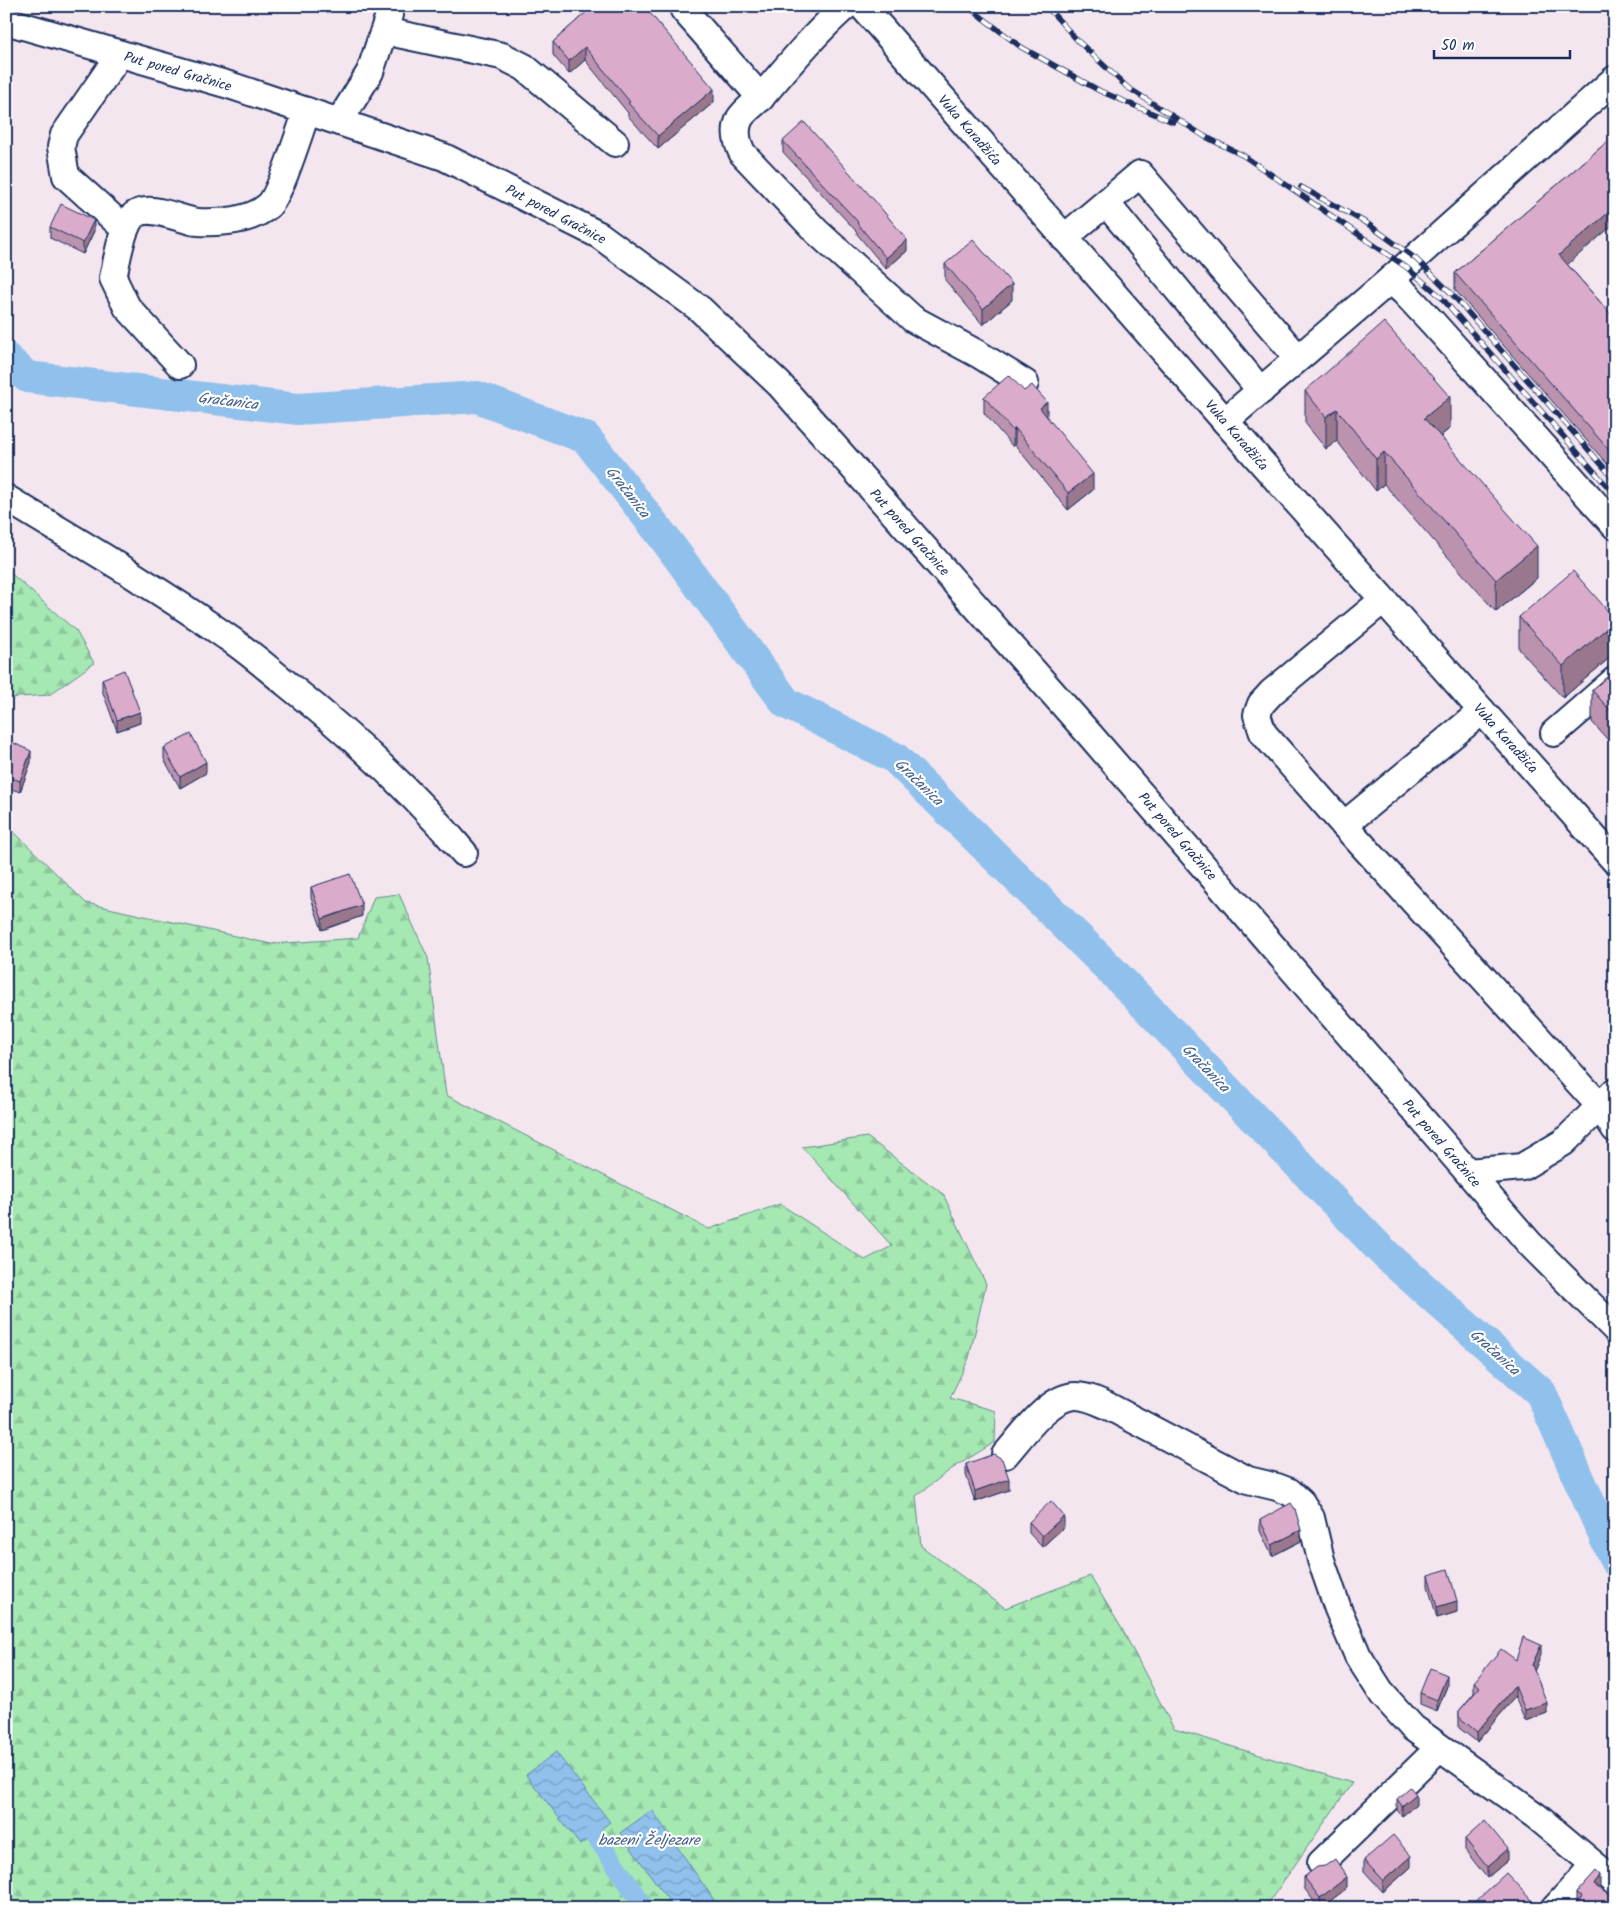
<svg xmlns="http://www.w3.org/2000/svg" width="1621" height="1914" font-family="Kalam,sans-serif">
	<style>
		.forest { fill: url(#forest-firs); stroke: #608c88 }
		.water { fill: url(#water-waves); stroke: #6187b3 }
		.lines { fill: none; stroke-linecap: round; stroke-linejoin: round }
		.canal { stroke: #90c1ec; stroke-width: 19 }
		.river { stroke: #90c1ec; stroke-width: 32 }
		.minor-casing { stroke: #1b2f5e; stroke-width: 30 }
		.minor { stroke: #fff; stroke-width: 26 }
		.rail-casing { stroke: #1b2f5e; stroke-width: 5.5 }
		.rail { stroke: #fff; stroke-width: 4; stroke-dasharray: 11; stroke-linecap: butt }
		.wall { fill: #bb93af; stroke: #1b2f5e }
		.shaded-wall { fill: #99788e; stroke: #1b2f5e }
		.building { fill: #daabcb; stroke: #1b2f5e }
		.labels { text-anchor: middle; stroke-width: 4.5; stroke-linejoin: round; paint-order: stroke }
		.street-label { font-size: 14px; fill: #1b2f5e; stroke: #fff }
		.water-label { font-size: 15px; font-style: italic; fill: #3e5b89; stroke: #fff }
	</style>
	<defs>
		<pattern id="forest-firs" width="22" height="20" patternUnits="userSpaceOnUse" patternTransform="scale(1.25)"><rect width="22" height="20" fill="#a5e8b2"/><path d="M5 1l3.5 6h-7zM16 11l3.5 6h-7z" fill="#8dc79c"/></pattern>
		<pattern id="water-waves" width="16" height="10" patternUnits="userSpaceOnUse" patternTransform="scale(1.25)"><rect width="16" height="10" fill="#90c1ec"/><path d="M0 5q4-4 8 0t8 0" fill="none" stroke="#759dc2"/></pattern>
	</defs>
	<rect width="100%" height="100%" fill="#f4e6ef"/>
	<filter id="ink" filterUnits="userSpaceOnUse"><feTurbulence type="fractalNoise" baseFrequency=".02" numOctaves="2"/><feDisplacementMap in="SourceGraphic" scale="10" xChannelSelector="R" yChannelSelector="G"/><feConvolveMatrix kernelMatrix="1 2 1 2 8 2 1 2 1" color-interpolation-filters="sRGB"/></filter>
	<g filter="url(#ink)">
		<!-- forest -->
		<g class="forest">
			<polygon points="6,569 76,631 94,663 49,695 6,698"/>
			<polygon points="6,824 86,903 271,944 358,938 374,897 399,894 428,958 446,1095 709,1229 780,1204 865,1260 892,1246 802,1147 867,1137 943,1194 986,1284 969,1358 950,1398 996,1411 995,1442 950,1470 916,1496 921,1546 1005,1608 1090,1576 1122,1629 1174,1729 1352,1783 1269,1902 1260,1908 6,1908"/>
		</g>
		<!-- water -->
		<g class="water">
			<polygon points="556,1752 610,1822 580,1845 526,1775"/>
			<polygon points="652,1810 716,1903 708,1908 674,1908 620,1833"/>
		</g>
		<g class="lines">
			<!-- canal -->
			<polyline class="canal" points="594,1834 645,1908"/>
			<!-- river -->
			<polyline class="river" points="6,358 27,377 298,409 477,397 586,438 665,539 786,703 895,758 1112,971 1385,1254 1541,1393 1615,1560"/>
			<!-- minor casing -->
			<g class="minor-casing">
				<g id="minor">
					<polyline points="684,6 684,10 761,98"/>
					<path d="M 846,6 C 815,33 789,65 762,96 C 756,103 745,110 740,118 C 734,130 737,143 743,154 L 817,232 L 913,319 L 978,354 L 1025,383"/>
					<polyline points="862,6 1225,421 1615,861"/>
					<polyline points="6,21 229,85 444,157 599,235 700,309 779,384 1090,735 1530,1244 1615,1329"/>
					<polyline points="384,31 502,56 524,67 615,143"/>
					<polyline points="120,54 64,135 61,147 66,176 125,229"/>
					<polyline points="339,122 370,72 389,15 388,6"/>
					<polyline points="1106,203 1261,391"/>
					<polyline points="1064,238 1140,174 1298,358"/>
					<polyline points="1390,280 1404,292 1433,323 1615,526"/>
					<path d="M 180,365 L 127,307 L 113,278 C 117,261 121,230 132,217 C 147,201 181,221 198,222 C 220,223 251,221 268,206 C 280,196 300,130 307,111"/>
					<polyline points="1225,421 1390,280 1615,79"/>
					<path d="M 6,498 C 80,543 156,587 227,637 C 248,651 267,668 287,684 C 351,735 411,790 464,853"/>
					<polyline points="1383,600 1272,692 1261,704 1257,715 1263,733 1344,825 1599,1105 1615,1129"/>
					<polyline points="1554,733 1615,680"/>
					<polyline points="1344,825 1482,711"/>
					<polyline points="1468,1172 1522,1167 1564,1142 1615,1091"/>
					<path d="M 1005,1455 C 1022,1436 1049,1396 1076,1396 C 1086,1396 1097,1401 1106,1405 L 1248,1480 L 1277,1487 L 1290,1492 L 1301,1502 L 1311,1518 L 1321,1560 L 1338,1609 L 1358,1656 L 1383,1695 L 1413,1728 L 1536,1816 L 1615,1882"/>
					<polyline points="1321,1863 1439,1748"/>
					<polyline points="1555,1908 1594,1865"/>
				</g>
			</g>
			<!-- minor -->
			<use href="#minor" class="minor"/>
			<!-- rail casing -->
			<g class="rail-casing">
				<g id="rail">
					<polyline points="967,6 1021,47 1100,91 1173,122"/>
					<polyline points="1046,6 1079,42 1127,87 1204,136 1244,156 1406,267 1440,296 1615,495"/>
					<polyline points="1301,187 1368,224 1416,259 1451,293 1615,480"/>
				</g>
			</g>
			<!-- rail -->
			<use href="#rail" class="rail"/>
		</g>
		<!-- wall -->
		<g class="wall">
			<polygon points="593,6 714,102 658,149 628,116 628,113 585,60 569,74 553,55 553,42"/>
			<polygon points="1054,6 1064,6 1058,11"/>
			<polygon points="1615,135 1615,223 1567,264 1615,319 1615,473 1455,290 1455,273"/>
			<polygon points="783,141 907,251 886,269 857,234 857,232 783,152"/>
			<polygon points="50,227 94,231 83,254 50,238"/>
			<polygon points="945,264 1012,300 983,325 945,280"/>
			<polygon points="1305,391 1450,428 1441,436 1537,578 1496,612 1384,484 1376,491 1337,441 1326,449 1305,423"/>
			<polygon points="984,397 1047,416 1093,490 1068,510 1015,445 1013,447 984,413"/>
			<polygon points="1519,617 1615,619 1615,653 1563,698 1519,649"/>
			<polygon points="1615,670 1615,748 1592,722 1592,690"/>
			<polygon points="102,679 140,723 117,731 102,690"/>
			<polygon points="6,742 31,762 20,792 6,787"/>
			<polygon points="164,748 206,773 180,788 164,759"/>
			<polygon points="311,887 362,916 322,930 311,898"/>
			<polygon points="966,1464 1009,1490 975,1502 966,1475"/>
			<polygon points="1260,1520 1301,1541 1272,1556 1260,1531"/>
			<polygon points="1029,1522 1064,1527 1042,1547 1029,1533"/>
			<polygon points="1428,1575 1457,1612 1437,1618 1428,1586"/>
			<polygon points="1541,1655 1534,1671 1547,1713 1525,1721 1515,1697 1477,1742 1459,1728 1459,1711 1474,1693 1474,1682 1516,1660"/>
			<polygon points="1447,1686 1437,1711 1420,1704 1420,1693"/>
			<polygon points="1397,1799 1416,1805 1402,1816 1397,1810"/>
			<polygon points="1465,1839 1508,1860 1487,1878 1465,1850"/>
			<polygon points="1364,1860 1411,1867 1383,1892 1364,1871"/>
			<polygon points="1304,1877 1347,1888 1321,1908 1319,1908 1304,1888"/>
			<polygon points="1600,1889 1576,1904 1576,1893"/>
		</g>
		<!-- shaded-wall -->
		<g class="shaded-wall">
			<polygon points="1058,6 1064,6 1058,11"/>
			<polygon points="585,47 585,60 569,74 569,61"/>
			<polygon points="714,89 714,102 658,149 658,136"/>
			<polygon points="1615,207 1615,223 1559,272 1559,255"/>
			<polygon points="94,220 94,231 83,254 83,243"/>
			<polygon points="907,240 907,251 886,269 886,258"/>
			<polygon points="1012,284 1012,300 983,325 983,309"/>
			<polygon points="1450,397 1450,428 1424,450 1424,418"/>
			<polygon points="1047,402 1047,418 1040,408"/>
			<polygon points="1337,409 1337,441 1326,449 1326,417"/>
			<polygon points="1015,428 1015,445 1013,447 1013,431"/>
			<polygon points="1384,452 1384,484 1376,491 1376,459"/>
			<polygon points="1093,474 1093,490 1068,510 1068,493"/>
			<polygon points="1537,546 1537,578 1496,612 1496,580"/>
			<polygon points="1615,621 1615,653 1563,698 1563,666"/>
			<polygon points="8,703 8,713 6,715 6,704"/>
			<polygon points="140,712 140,723 117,731 117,720"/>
			<polygon points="31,751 31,762 20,792 20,781"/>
			<polygon points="206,762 206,773 180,788 180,777"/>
			<polygon points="362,905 362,916 322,930 322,919"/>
			<polygon points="1009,1479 1009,1490 975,1502 975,1491"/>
			<polygon points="1064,1516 1064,1527 1042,1547 1042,1536"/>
			<polygon points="1301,1530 1301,1541 1272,1556 1272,1545"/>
			<polygon points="1457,1601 1457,1612 1437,1618 1437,1607"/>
			<polygon points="1541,1645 1541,1655 1532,1676 1532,1665"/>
			<polygon points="1447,1675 1447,1686 1437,1711 1437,1700"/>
			<polygon points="1515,1686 1515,1697 1477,1742 1477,1732"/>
			<polygon points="1547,1703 1547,1713 1525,1721 1525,1710"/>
			<polygon points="1416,1794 1416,1805 1402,1816 1402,1806"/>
			<polygon points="1508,1849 1508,1860 1487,1878 1487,1867"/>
			<polygon points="1411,1856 1411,1867 1383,1892 1383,1881"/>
			<polygon points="1600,1875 1600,1889 1594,1885"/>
			<polygon points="1347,1877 1347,1888 1321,1908 1320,1908 1320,1898"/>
			<polygon points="1531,1900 1531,1908 1524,1908"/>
		</g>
		<!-- building -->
		<g class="building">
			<polygon points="593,6 644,6 714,89 658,136 628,103 630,102 585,47 569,61 553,42"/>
			<polygon points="804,122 875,201 907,240 886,258 857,223 858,222 783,141"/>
			<polygon points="1615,135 1615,207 1559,255 1615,319 1615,457 1455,273"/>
			<polygon points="61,204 94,220 83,243 50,227"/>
			<polygon points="973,240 1012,284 983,309 945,264"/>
			<polygon points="1384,322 1450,397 1424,418 1537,546 1496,580 1384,452 1376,459 1337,409 1326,417 1305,391"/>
			<polygon points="1009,375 1024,391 1032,385 1047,402 1040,408 1093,474 1068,493 1015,428 1013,431 984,397"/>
			<polygon points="1573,571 1615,619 1615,621 1563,666 1519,617"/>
			<polygon points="124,670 140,712 117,720 102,679"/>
			<polygon points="1615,670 1615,716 1592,690"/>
			<polygon points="191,734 206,762 180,777 164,748"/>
			<polygon points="7,740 31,751 20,781 6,776"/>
			<polygon points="350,874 362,905 322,919 311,887"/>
			<polygon points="994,1454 1002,1459 1009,1479 975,1491 966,1464"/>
			<polygon points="1051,1501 1064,1516 1042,1536 1029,1522"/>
			<polygon points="1291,1503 1295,1509 1301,1530 1272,1545 1260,1520"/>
			<polygon points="1448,1569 1457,1601 1437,1607 1428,1575"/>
			<polygon points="1523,1637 1541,1645 1532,1665 1547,1703 1525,1710 1515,1686 1477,1732 1459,1717 1459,1711 1480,1687 1474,1682 1501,1649 1516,1660"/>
			<polygon points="1430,1668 1447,1675 1437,1700 1420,1693"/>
			<polygon points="1410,1787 1416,1794 1402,1806 1397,1799"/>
			<polygon points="1485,1821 1508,1849 1487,1867 1465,1839"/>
			<polygon points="1393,1835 1411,1856 1383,1881 1364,1860"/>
			<polygon points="1335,1859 1347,1877 1320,1898 1304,1877 1317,1867 1325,1866"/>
			<polygon points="1596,1871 1600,1875 1594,1885 1615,1899 1615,1905 1614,1906 1615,1908 1573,1908 1581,1896 1576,1893"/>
			<polygon points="1506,1873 1531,1900 1524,1908 1464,1908 1470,1903 1472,1905"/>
		</g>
	</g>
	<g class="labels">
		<!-- street labels -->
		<g class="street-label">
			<text transform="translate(178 71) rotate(16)" y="5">Put pored Gračnice</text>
			<text transform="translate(970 130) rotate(49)" y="5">Vuka Karadžića</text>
			<text transform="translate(556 214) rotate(28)" y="5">Put pored Gračnice</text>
			<text transform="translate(1237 435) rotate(49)" y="5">Vuka Karadžića</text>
			<text transform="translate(910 532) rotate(48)" y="5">Put pored Gračnice</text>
			<text transform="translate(1506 738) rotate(48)" y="5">Vuka Karadžića</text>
			<text transform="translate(1178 836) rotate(49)" y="5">Put pored Gračnice</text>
			<text transform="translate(1442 1143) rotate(49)" y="5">Put pored Gračnice</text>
		</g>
		<!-- water labels -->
		<g class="water-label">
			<text transform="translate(228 401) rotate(7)" y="5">Gračanica</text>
			<text transform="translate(628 492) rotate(52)" y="5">Gračanica</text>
			<text transform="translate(919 782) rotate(44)" y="5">Gračanica</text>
			<text transform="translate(1206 1068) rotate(46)" y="5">Gračanica</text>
			<text transform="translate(1495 1352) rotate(42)" y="5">Gračanica</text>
			<text x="649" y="1845">bazeni Željezare</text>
		</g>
	</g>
	<!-- margin -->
	<rect width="1621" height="1914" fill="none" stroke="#fff" stroke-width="25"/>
	<rect x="12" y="12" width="1596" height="1889" fill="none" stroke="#1b2f5e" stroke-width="2" filter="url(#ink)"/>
	<!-- scale -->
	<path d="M1434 50v8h136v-8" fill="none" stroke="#1b2f5e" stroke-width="2.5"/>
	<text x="1441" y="50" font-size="15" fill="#1b2f5e" stroke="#ffffff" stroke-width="4" paint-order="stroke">50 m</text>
</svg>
